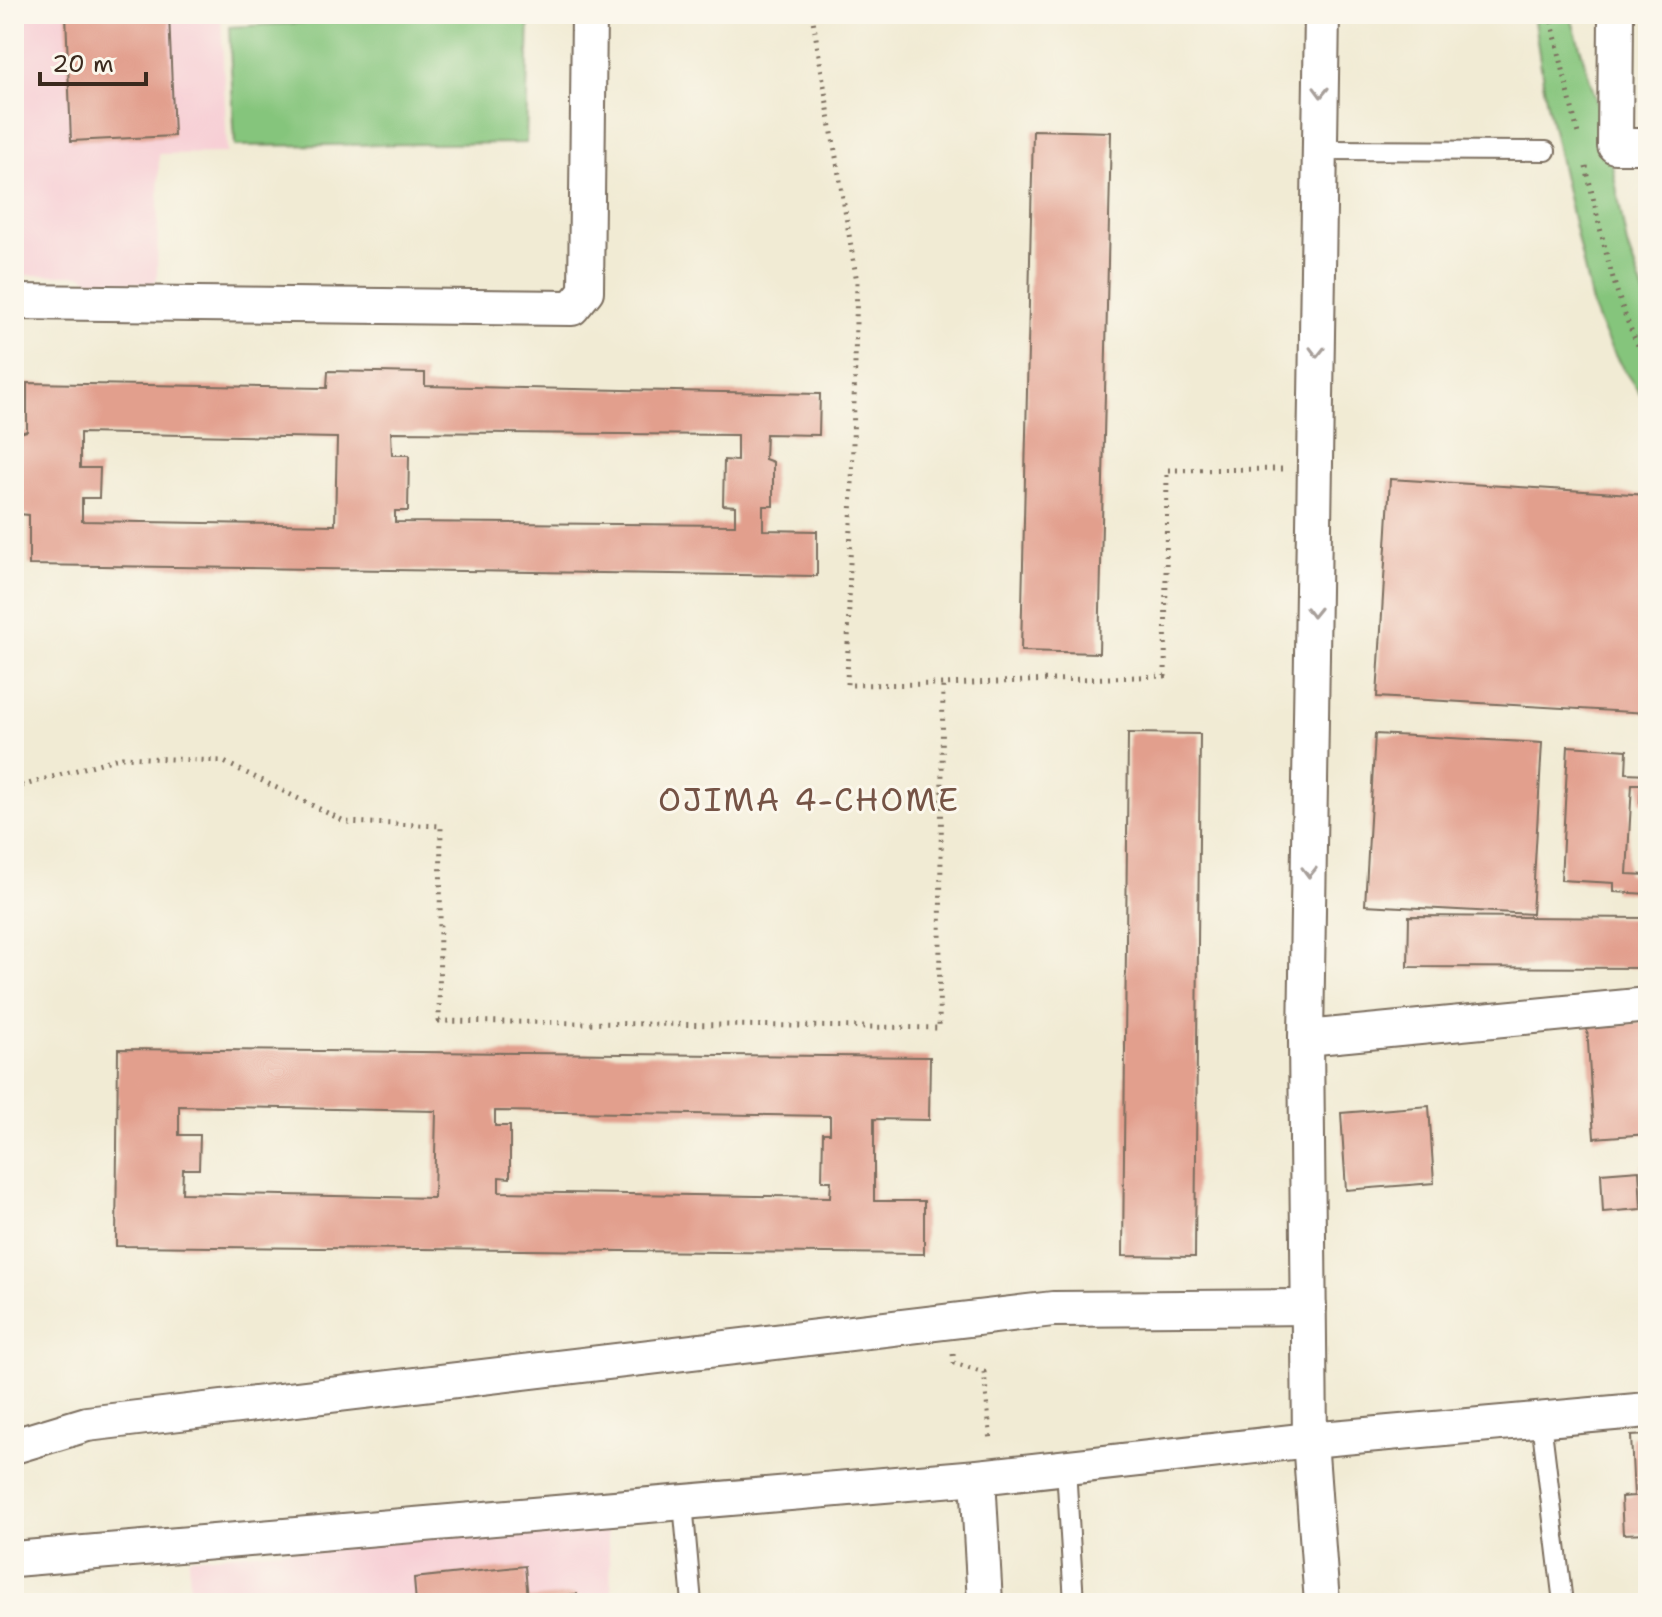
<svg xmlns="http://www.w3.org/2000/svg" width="1662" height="1617" font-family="'Shantell Sans',sans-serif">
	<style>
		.built { fill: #f7cfd5 }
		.green { fill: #85c57c; stroke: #60784d; stroke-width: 2 }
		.building { fill: #e29f8d; fill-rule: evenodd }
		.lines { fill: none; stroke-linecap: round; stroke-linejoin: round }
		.lane-casing { stroke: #7b6e5e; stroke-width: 22 }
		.street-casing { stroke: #7b6e5e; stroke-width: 38 }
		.path { stroke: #7b6e5e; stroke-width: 5; stroke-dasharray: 2 6; stroke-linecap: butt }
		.lane { stroke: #fff; stroke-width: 18 }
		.street { stroke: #fff; stroke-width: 34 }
		.oneway { stroke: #a79f9a }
		.labels { text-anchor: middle; stroke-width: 6; stroke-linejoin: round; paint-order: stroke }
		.neighbourhood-label { font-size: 32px; letter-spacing: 2px; fill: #755345; stroke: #fbf7ec }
	</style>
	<rect width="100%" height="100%" fill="#fbf7ec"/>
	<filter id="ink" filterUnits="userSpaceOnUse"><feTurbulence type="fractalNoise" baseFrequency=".0125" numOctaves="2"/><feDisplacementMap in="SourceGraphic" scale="16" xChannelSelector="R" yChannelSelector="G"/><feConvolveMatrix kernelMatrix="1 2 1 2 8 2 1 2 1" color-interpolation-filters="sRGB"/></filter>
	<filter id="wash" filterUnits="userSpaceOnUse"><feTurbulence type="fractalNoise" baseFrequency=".006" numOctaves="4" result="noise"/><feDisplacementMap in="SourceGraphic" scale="32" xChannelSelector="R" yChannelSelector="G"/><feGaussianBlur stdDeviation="1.8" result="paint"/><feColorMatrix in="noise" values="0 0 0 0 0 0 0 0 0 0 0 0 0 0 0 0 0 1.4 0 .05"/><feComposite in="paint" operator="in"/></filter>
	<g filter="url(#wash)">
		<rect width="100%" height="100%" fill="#f1ebd4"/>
		<!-- built -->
		<g class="built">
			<polygon points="14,14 221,14 227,153 159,154 157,280 152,284 93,283 82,275 14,275"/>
			<polygon points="606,1522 613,1603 190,1603 189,1558"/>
		</g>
		<!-- green -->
		<g class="green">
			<polygon points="455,14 529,14 526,143 235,146 229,27"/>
			<path d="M 1533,14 L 1570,14 L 1606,132 L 1627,245 L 1648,305 L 1648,403 C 1624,374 1606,343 1593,308 L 1545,94 Z"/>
		</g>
		<g id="blocks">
			<!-- building -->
			<g class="building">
				<polygon points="66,14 169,14 174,136 71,141"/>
				<polygon points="1033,130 1111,132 1099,653 1021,651"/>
				<path d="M 328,371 L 425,373 L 425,386 L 820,394 L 819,435 L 766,434 L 765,459 L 773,462 L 773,506 L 763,506 L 763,530 L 817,531 L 817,576 L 29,565 L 29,515 L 19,514 L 20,433 L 27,431 L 27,383 L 327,388 ZM 391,432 L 737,435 L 737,461 L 724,460 L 723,505 L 735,506 L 735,525 L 395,522 L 395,511 L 408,511 L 409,455 L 392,455 ZM 80,433 L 337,438 L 335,525 L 82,521 L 82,498 L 99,498 L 100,468 L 80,468 Z"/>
				<polygon points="1390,479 1648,495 1648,713 1377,697"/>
				<polygon points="1128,733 1200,734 1195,1257 1123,1256"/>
				<polygon points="1375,734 1542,743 1532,914 1365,905"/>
				<polygon points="1568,746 1627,750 1626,773 1648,774 1648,802 1640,802 1641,784 1632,784 1627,874 1648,875 1648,894 1614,892 1614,883 1561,880"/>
				<polygon points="1409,916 1648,918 1648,968 1408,967"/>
				<polygon points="1648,1022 1648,1134 1594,1138 1587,1026"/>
				<path d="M 118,1049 L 930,1057 L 929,1120 L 874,1119 L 874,1201 L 924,1201 L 924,1254 L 116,1246 ZM 179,1106 L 436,1111 L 434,1198 L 182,1193 L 183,1169 L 199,1169 L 200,1135 L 179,1135 ZM 495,1111 L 830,1116 L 830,1133 L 823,1133 L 822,1181 L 831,1181 L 830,1197 L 499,1192 L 499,1177 L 510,1178 L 510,1126 L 495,1126 Z"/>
				<polygon points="1429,1106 1434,1183 1346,1190 1341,1113"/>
				<polygon points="1642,1164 1648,1164 1648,1225 1646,1225"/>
				<polygon points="1639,1170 1641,1209 1603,1212 1601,1173"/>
				<polygon points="1648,1435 1648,1533 1623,1534 1621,1497 1634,1496 1631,1436"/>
				<polygon points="525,1566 528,1599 577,1594 578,1603 416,1603 414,1578"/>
			</g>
		</g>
	</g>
	<g filter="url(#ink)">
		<use href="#blocks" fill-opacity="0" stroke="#7b6e5e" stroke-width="2"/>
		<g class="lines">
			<!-- lane casing -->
			<g class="lane-casing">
				<g id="lane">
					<polyline points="1320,150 1546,151"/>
					<polyline points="1541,1421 1563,1603"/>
					<polyline points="1066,1467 1074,1603"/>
					<polyline points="683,1503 692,1603"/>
				</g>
			</g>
			<!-- street casing -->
			<g class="street-casing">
				<g id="street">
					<polyline points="1322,14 1306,1038 1310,1440 1322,1603"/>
					<polyline points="1616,14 1615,146 1648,146"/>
					<polyline points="14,302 572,308 586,291 589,14"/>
					<polyline points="1306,1038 1648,1005"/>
					<polyline points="14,1446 87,1424 1053,1309 1309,1307"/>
					<polyline points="978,1477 985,1603"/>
					<polyline points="14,1559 978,1477 1310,1440 1648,1410"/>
				</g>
			</g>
			<!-- path -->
			<g class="path">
				<polyline points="812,14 857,282 847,685 943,684 1165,676 1167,470 1282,469"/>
				<polyline points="1550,14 1578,134"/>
				<path d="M 1586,167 C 1600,226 1616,313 1648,363"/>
				<polyline points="14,788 122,757 222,761 346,822 441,826 439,1021 939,1028 943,684"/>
				<polyline points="953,1354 954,1363 984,1372 991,1442"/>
			</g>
			<!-- lane -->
			<use href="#lane" class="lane"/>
			<!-- street -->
			<use href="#street" class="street"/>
		</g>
		<!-- one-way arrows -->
		<defs><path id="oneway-chevron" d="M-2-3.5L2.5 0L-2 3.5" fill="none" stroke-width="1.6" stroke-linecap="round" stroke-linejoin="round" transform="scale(2)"/></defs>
		<g class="oneway">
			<use href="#oneway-chevron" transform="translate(1321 92) rotate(91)"/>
			<use href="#oneway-chevron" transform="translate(1317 352) rotate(91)"/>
			<use href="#oneway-chevron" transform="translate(1313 612) rotate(91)"/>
			<use href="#oneway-chevron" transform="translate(1309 872) rotate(91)"/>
		</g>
	</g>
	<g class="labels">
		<!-- neighbourhood labels -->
		<g class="neighbourhood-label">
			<text x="809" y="811">OJIMA 4-CHOME</text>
		</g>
	</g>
	<!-- margin -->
	<rect width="1662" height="1617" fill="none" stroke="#fbf7ec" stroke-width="48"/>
	<!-- scale -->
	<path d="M40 72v12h106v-12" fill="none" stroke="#3b2a1e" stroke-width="4"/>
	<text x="52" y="72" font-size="24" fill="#3b2a1e" stroke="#fbf7ec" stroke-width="6" paint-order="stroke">20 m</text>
</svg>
